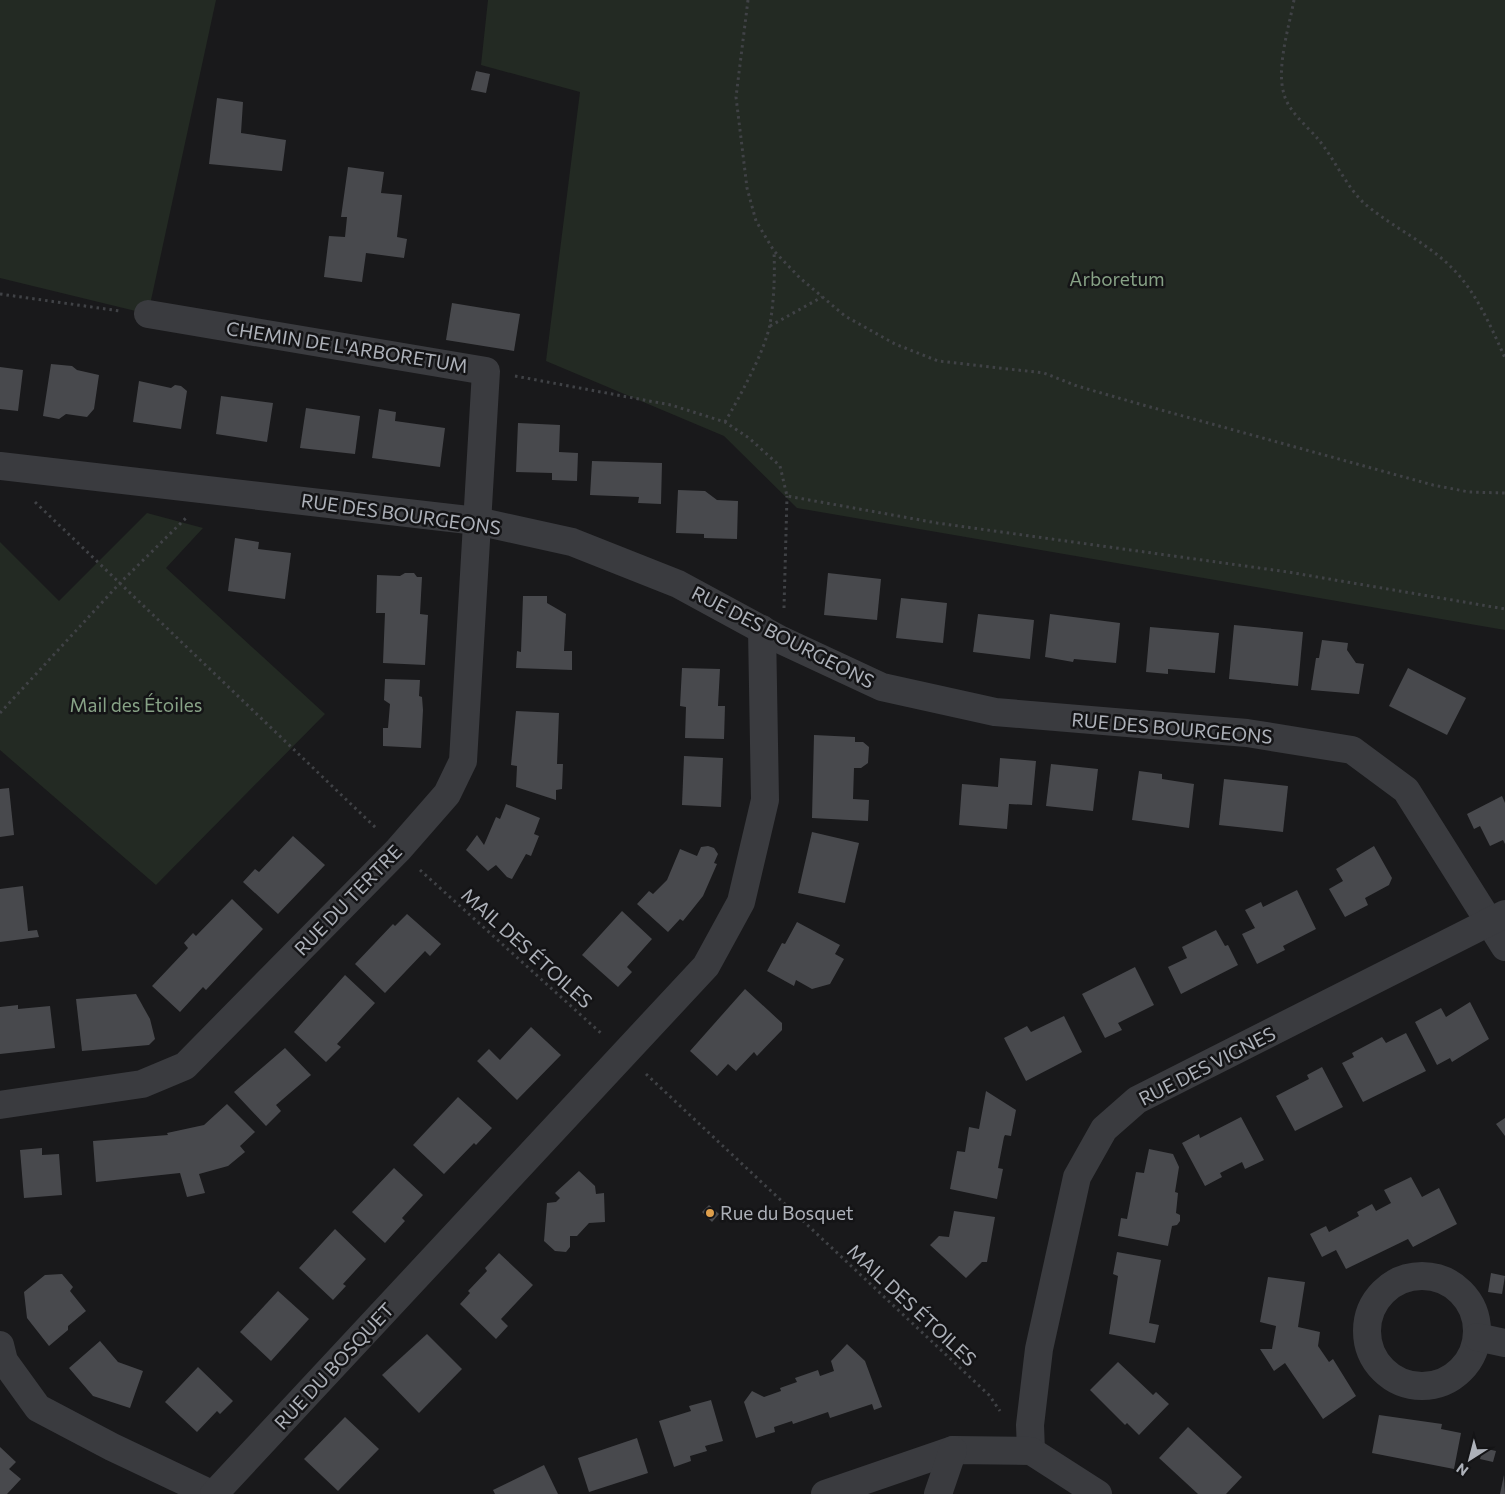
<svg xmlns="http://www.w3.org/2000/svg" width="1505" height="1494" font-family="Commissioner,sans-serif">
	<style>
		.green { fill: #232a23 }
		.building { fill: #48494d }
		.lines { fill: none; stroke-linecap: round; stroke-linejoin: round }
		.path { stroke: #404246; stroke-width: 3; stroke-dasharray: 2.5 4; stroke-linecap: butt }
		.minor { stroke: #3a3b3f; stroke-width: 28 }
		.poi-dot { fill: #df9f4c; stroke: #141416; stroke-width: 2 }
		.labels { text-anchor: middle; stroke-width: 5; stroke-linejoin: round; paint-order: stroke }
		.park-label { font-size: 19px; fill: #87a286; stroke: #141416 }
		.street-label { font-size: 19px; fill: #adb1b9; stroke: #141416 }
		.poi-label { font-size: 19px; fill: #adb1b9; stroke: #141416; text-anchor: start }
	</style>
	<rect width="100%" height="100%" fill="#19191b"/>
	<!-- green -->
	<g class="green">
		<polygon points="0,0 216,0 148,314 0,278"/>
		<polygon points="488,0 1505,0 1505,630 797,508 724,436 546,361 580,92 481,65"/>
		<polygon points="147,513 203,528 166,568 325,714 156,885 0,750 0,542 59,601"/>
	</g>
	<!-- building -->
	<g class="building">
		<polygon points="476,71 490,74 486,93 471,90"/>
		<polygon points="217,98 243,102 241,133 286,140 282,171 209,164"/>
		<polygon points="348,167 384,172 381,193 402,195 397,237 407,239 404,258 366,253 362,282 324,277 329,236 345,237 347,217 341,217"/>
		<polygon points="452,303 520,314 514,351 446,340"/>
		<polygon points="51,364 72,366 77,370 99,375 94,409 87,417 66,414 59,419 43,416"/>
		<polygon points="0,367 23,370 18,411 0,409"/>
		<polygon points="139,381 171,388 175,385 181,386 187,391 181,429 133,422"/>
		<polygon points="221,396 273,403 267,442 216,434"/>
		<polygon points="306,408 360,416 355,454 300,448"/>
		<polygon points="379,409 396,412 395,421 445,428 440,467 372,458"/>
		<polygon points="518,423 560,425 559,452 578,453 577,481 552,480 552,473 516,472"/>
		<polygon points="592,461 662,463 661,504 638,503 639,497 590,495"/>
		<polygon points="678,490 705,491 717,500 738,501 737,539 704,538 704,534 676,533"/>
		<polygon points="235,538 259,542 258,549 291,553 285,599 228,591"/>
		<polygon points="405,573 414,573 417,577 422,577 420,614 428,615 425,665 383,663 385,613 376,613 377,575 400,576"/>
		<polygon points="828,573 881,579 877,620 824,615"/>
		<polygon points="523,596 547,596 547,603 566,614 564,651 572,651 572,670 516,668 517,651 521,652"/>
		<polygon points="901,598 947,603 943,643 896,638"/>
		<polygon points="978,614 1034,620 1030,659 973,652"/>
		<polygon points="1050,614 1120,623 1116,663 1074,659 1073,662 1045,657"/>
		<polygon points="1234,625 1303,632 1298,686 1229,679"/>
		<polygon points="1150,627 1219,633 1215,673 1168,669 1168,674 1146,672"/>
		<polygon points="1322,640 1348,643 1347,650 1356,663 1364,664 1359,694 1311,690 1316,658 1319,658"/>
		<polygon points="682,668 720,669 718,706 725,706 724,739 685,738 686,707 680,706"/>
		<polygon points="1408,668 1466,698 1447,735 1389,706"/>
		<polygon points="385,679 420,680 419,696 422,697 423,710 421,748 383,746 383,728 388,728 390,704 384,700"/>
		<polygon points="516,711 559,713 557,764 563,764 562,789 556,790 556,800 516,787 517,766 511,765"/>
		<polygon points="814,735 855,737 855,742 863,742 869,747 868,763 861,768 854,768 853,799 869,800 868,821 812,818"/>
		<polygon points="684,756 723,758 721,807 682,805"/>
		<polygon points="1000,758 1036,761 1032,805 1009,804 1007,829 959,825 962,784 998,787"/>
		<polygon points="1051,764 1098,769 1093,811 1046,806"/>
		<polygon points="1139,771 1162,774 1162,779 1194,784 1189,828 1132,820"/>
		<polygon points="1224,779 1288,786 1283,832 1219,825"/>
		<polygon points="9,788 14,835 0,837 0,789"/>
		<polygon points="1502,796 1505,803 1505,844 1503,840 1490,846 1480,826 1474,829 1467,814"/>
		<polygon points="506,804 540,818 534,834 539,836 531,856 526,854 512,879 507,877 496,865 488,871 466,850 477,835 484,845 496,817 500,819"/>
		<polygon points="812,832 859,843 845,903 798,893"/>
		<polygon points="293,836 325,865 278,914 243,882 255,869 259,872"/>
		<polygon points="708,846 714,848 718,854 714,863 717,864 703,896 683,921 680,919 668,932 637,904 649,891 653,894 667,880 680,849 697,856 701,847"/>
		<polygon points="1374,846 1392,878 1389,885 1365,898 1368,905 1345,917 1329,889 1343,881 1336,869"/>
		<polygon points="23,886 28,931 37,930 39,937 0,942 0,889"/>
		<polygon points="1297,890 1316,929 1283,946 1285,950 1257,964 1242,934 1255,928 1245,910 1261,902 1263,907"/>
		<polygon points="232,899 263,929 206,990 203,987 180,1012 152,986 188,948 184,943 193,933 196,936"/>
		<polygon points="622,911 652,939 627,967 632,972 618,987 582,955"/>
		<polygon points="407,914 441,944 430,956 425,951 385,993 355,964 393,924 395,926"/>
		<polygon points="797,922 840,945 835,954 844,959 830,984 812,989 796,980 794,986 767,971 782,943 785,944"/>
		<polygon points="1216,930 1225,946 1228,945 1238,965 1181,994 1168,967 1187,958 1182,947"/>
		<polygon points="1135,967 1154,1005 1118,1023 1122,1030 1105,1038 1082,994"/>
		<polygon points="345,975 375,1003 337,1044 341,1047 326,1062 294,1032"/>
		<polygon points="745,989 782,1023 782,1030 757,1056 754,1052 736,1071 728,1064 717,1076 690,1051"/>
		<polygon points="136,994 150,1019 155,1039 149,1045 82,1051 76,999"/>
		<polygon points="1470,1002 1489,1039 1452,1062 1450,1058 1437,1065 1415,1022 1441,1008 1446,1017"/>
		<polygon points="18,1005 18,1009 50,1006 55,1048 0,1054 0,1007"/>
		<polygon points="1064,1016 1082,1052 1026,1081 1004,1038 1027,1026 1031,1032"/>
		<polygon points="531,1027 561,1055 517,1100 477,1061 489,1049 500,1060"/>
		<polygon points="1406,1033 1426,1071 1363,1102 1342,1063 1354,1057 1352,1053 1382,1037 1386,1043"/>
		<polygon points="285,1048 311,1075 276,1105 281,1111 266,1126 234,1092"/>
		<polygon points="1322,1067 1343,1107 1295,1131 1276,1096 1309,1079 1307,1075"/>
		<polygon points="986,1091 1016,1110 1011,1136 1005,1135 1004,1137 998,1168 1003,1169 997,1199 950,1189 957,1151 965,1152 969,1127 979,1129"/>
		<polygon points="458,1097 492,1128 476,1145 474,1143 444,1174 413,1145"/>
		<polygon points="227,1104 255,1132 240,1146 245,1152 228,1166 199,1174 205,1193 187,1197 180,1173 96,1182 93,1141 168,1135 167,1133 204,1125"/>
		<polygon points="1241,1117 1264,1160 1245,1169 1242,1162 1220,1173 1222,1177 1205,1186 1182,1143 1199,1134 1200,1138"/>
		<polygon points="1505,1118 1505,1136 1496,1124"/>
		<polygon points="42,1148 42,1155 59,1154 62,1195 24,1198 20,1150"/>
		<polygon points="1149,1149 1173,1154 1179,1167 1175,1192 1178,1193 1176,1213 1180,1215 1180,1221 1177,1225 1172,1226 1168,1246 1118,1236 1121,1218 1127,1219 1136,1172 1144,1173"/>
		<polygon points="394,1168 423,1195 402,1218 405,1221 385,1243 352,1212"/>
		<polygon points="579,1171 595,1186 596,1194 604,1193 605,1222 589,1223 577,1236 570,1236 570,1247 566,1252 555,1251 544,1241 547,1203 556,1202 560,1198 555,1193"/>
		<polygon points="1411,1177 1422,1197 1439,1188 1457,1224 1413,1247 1408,1239 1346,1269 1336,1250 1322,1257 1310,1234 1326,1226 1329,1232 1359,1216 1357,1212 1372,1204 1376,1211 1391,1203 1384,1190"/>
		<polygon points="709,1205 719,1214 712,1222 702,1212"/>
		<polygon points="954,1211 995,1217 987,1262 982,1262 966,1278 930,1245 939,1236 949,1237"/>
		<polygon points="335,1229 366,1259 343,1284 346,1286 333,1300 299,1268"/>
		<polygon points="1117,1252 1161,1260 1149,1323 1159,1325 1155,1343 1109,1334 1118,1276 1113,1274"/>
		<polygon points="499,1253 533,1285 501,1319 508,1326 496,1339 460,1304 470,1293 468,1291 487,1271 485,1268"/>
		<polygon points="1491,1273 1505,1276 1502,1294 1488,1292"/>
		<polygon points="62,1274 73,1287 70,1291 86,1311 68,1326 68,1330 49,1346 27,1318 24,1292 45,1275"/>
		<polygon points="1268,1277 1305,1282 1298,1327 1320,1332 1318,1346 1329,1362 1333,1359 1356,1396 1323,1419 1285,1363 1274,1371 1260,1349 1272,1349 1276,1326 1260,1322"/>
		<polygon points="278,1291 309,1319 271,1361 240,1332"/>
		<polygon points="427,1334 462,1369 419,1413 382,1375"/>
		<polygon points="100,1341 118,1362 143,1371 130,1408 93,1396 69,1368"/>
		<polygon points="847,1344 865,1361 882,1407 874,1410 872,1404 830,1418 828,1412 793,1424 792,1421 774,1427 775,1432 756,1438 744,1402 752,1391 764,1397 781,1391 780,1388 797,1382 795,1378 818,1370 820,1376 834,1371 831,1361"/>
		<polygon points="1118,1362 1153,1395 1156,1392 1169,1404 1139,1435 1127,1423 1125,1425 1090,1390"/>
		<polygon points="198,1367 233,1401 220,1414 217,1411 197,1432 165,1402"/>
		<polygon points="711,1400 723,1441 705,1446 707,1451 690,1456 691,1461 674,1467 659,1421 691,1411 689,1406"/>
		<polygon points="1379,1415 1442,1424 1441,1429 1461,1433 1454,1469 1372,1453"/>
		<polygon points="345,1417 379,1449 338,1491 304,1459"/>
		<polygon points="1188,1427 1242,1477 1226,1494 1198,1494 1159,1458"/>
		<polygon points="637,1438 648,1473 589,1492 578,1458"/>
		<polygon points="0,1447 16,1462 9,1469 21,1479 7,1494 0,1494"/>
		<polygon points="1483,1448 1496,1451 1493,1462 1480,1459"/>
		<polygon points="544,1465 558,1494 495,1494 493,1490"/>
		<polygon points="1504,1475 1505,1494 1500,1494"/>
	</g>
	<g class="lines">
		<!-- path -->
		<g class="path">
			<polyline points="748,0 736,97 747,188 756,221 774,251 800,278 845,316 895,344 938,361 1044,373 1077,386 1143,405 1433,485 1469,492 1505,493"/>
			<path d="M 1294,0 C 1289,27 1276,68 1284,94 C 1288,111 1307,126 1318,139 C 1334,158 1347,188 1365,204 C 1392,227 1426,242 1451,267 C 1476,291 1491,327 1505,358"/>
			<polyline points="0,294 120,311"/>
			<polyline points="770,326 822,297"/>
			<polyline points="515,376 671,405 725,422 749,438 780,466 787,496 937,523 1288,572 1505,609"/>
			<path d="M 725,422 C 739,398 765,351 770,324 C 774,300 775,276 774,252"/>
			<polyline points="35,502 377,829"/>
			<polyline points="784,608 787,496"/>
			<polyline points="0,713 120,583 186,518"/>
			<polyline points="420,870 603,1035"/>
			<polyline points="646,1074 989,1395 1000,1411"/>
		</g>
		<!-- minor -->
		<g class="minor">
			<polyline points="0,466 477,521 572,542 678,584 781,640 882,687 995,712 1247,733 1352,750 1406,790 1505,947"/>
			<polyline points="0,1105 142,1084 185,1066 398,850 447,794 463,761 486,371 148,314"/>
			<circle cx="1422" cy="1331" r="55"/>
			<polyline points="1477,1337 1505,1343"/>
			<polyline points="0,1345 4,1361 38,1408 112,1447 211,1494"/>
			<polyline points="1031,1451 1030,1425 1039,1349 1077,1177 1104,1129 1137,1100 1505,914"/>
			<polyline points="214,1494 706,966 741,902 765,800 762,629"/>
			<polyline points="825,1494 953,1450 1031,1451 1098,1494"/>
			<polyline points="938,1494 953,1450"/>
		</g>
	</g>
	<!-- markers -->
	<circle class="poi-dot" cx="710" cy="1213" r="5"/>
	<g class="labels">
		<!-- park labels -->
		<g class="park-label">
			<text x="1117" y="286">Arboretum</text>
			<text x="136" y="712">Mail des Étoiles</text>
		</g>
		<!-- street labels -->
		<g class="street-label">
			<text transform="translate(347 347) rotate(9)" y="7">CHEMIN DE L'ARBORETUM</text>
			<text transform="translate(401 514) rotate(8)" y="7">RUE DES BOURGEONS</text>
			<text transform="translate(783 637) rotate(27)" y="7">RUE DES BOURGEONS</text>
			<text transform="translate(1172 728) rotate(5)" y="7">RUE DES BOURGEONS</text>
			<text transform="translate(348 900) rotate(-46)" y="7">RUE DU TERTRE</text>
			<text transform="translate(527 948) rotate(42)" y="7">MAIL DES ÉTOILES</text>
			<text transform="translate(1207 1066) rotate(-27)" y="7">RUE DES VIGNES</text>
			<text transform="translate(912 1305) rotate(43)" y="7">MAIL DES ÉTOILES</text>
			<text transform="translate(334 1366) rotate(-47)" y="7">RUE DU BOSQUET</text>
		</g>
		<!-- poi labels -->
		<g class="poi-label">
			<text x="720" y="1220">Rue du Bosquet</text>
		</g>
	</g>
	<!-- north arrow -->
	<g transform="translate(1470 1459) rotate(216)" stroke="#141416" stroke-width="4" paint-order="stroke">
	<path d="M0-4L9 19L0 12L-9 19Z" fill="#adb1b9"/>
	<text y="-8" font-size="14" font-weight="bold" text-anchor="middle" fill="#adb1b9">N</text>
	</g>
</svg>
